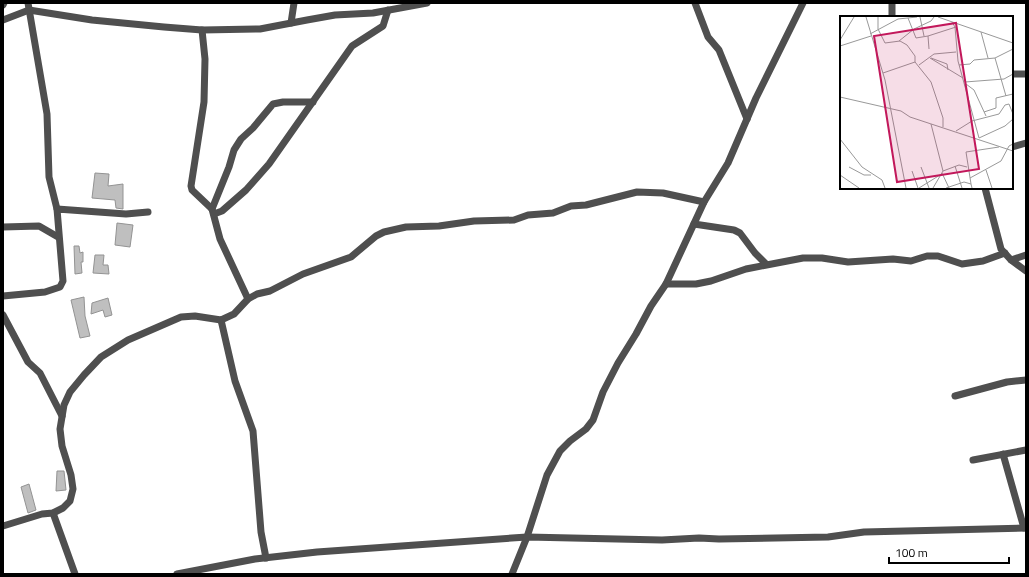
<svg xmlns="http://www.w3.org/2000/svg" width="1029" height="577" font-family="'Titillium Web',sans-serif">
	<style>
		.building { fill: #bfbfbf; stroke: #939393 }
		.lines { fill: none; stroke-linecap: round; stroke-linejoin: round }
		.minor { stroke: #4f4f4f; stroke-width: 7 }
		.inset-road { fill: none; stroke: #999; stroke-width: 1 }
		.view { fill: #c2185b; fill-opacity: 0.15; stroke: #c2185b; stroke-width: 2 }
		.inset-edge { fill: none; stroke: #000; stroke-width: 2 }
	</style>
	<rect width="100%" height="100%" fill="#fff"/>
	<!-- building -->
	<g class="building">
		<polygon points="95,173 109,174 108,186 123,184 123,209 116,208 115,200 92,198"/>
		<polygon points="117,223 133,225 130,247 115,245"/>
		<polygon points="74,246 79,246 80,253 83,252 83,262 81,262 82,273 75,274"/>
		<polygon points="95,255 104,255 103,265 108,265 109,274 93,273"/>
		<polygon points="84,297 85,316 90,336 80,338 71,300"/>
		<polygon points="108,298 112,315 105,317 103,310 91,314 92,303"/>
		<polygon points="57,471 64,471 66,490 56,491"/>
		<polygon points="29,484 36,510 28,513 21,487"/>
	</g>
	<g class="lines">
		<!-- minor -->
		<g class="minor">
			<polyline points="28,3 47,114 49,177 57,209"/>
			<polyline points="695,3 708,37 719,50 747,119"/>
			<polyline points="3,5 4,3"/>
			<polyline points="892,17 892,3"/>
			<polyline points="3,20 29,10 92,20 164,27 202,30 260,29 307,20 335,15 373,13 427,3"/>
			<polyline points="291,23 294,3"/>
			<polyline points="202,30 205,59 204,102 191,186 192,190 212,209 220,239 248,299"/>
			<polyline points="1012,74 1026,74"/>
			<polyline points="1012,147 1026,143"/>
			<polyline points="985,188 1001,249 1011,260 1026,271"/>
			<polyline points="212,209 229,167 234,150 241,139 253,128 273,104 283,102 313,102"/>
			<polyline points="214,214 222,211 246,190 269,164 352,46 383,26 388,10"/>
			<polyline points="694,224 734,230 740,233 755,253 766,264"/>
			<polyline points="3,227 39,226 58,237"/>
			<polyline points="1011,260 1026,255"/>
			<polyline points="666,284 696,284 711,281 746,269 803,258 822,258 848,262 893,259 911,261 927,256 938,256 962,264 983,261 1005,253"/>
			<polyline points="3,296 45,292 60,287 63,281 57,209 126,214 148,212"/>
			<polyline points="3,315 28,362 40,373 62,416"/>
			<polyline points="221,320 235,381 253,431 261,532 266,558"/>
			<polyline points="955,396 1007,382 1026,380"/>
			<polyline points="1003,454 1024,528"/>
			<polyline points="973,460 1026,450"/>
			<polyline points="53,513 75,574"/>
			<polyline points="3,526 42,514 53,513 63,508 70,501 73,489 71,475 62,446 60,429 64,405 70,392 84,375 101,357 128,340 181,317 195,316 221,320 234,314 248,299 257,294 270,291 303,274 351,257 376,236 384,232 406,227 439,226 474,221 514,220 528,215 553,213 571,206 586,205 637,192 663,193 704,202"/>
			<polyline points="177,574 255,559 317,552 527,537 662,540 699,538 719,539 828,537 864,532 1026,528"/>
			<polyline points="512,574 527,537 547,475 560,451 570,441 586,429 593,420 603,392 618,363 636,334 651,306 666,284 704,202 728,163 756,98 803,3"/>
		</g>
	</g>
	<!-- overview -->
	<g transform="translate(840 16)">
		<rect width="173" height="173" fill="#fff"/>
		<path class="inset-road" d="M 26,1 L 45,64 L 66,172M 38,1 L 38,13 L 45,27 L 60,25 L 67,29 L 75,40 L 75,46 L 91,66 L 103,102 L 103,111M 80,1 L 84,20M 98,1 L 173,27M 68,2 L 76,22 L 88,20 L 89,33M 112,6 L 115,11 L 118,45 L 139,122M 141,16 L 148,42M 30,18 L 58,3 L 77,1M 88,20 L 116,11M 0,24 L 14,1M 59,25 L 74,13 L 91,5 L 94,1M 0,30 L 31,20M 90,42 L 123,62M 91,42 L 107,48 L 108,54M 155,42 L 166,80M 79,49 L 94,38 L 116,36M 119,49 L 130,48 L 134,44 L 155,42 L 173,33M 43,57 L 75,46M 125,66 L 164,63 L 173,58M 126,68 L 134,74 L 146,100M 0,81 L 61,95 L 70,101 L 173,135M 144,96 L 156,92 L 156,82 L 173,78M 91,108 L 103,155M 116,115 L 132,105 L 159,98 L 165,89 L 169,88 L 173,98M 139,122 L 165,110 L 173,103M 0,123 L 22,151 L 42,164 L 45,172M 115,150 L 122,172M 9,151 L 24,159 L 31,159M 81,151 L 89,172M 146,154 L 152,172M 72,155 L 78,172M 102,157 L 109,172M 0,159 L 19,172M 130,162 L 161,145 L 169,130 L 173,128M 131,168 L 126,136 L 159,131M 79,172 L 100,159M 93,172 L 103,155 L 119,149 L 127,151M 106,172 L 124,166 L 131,168 L 132,172"/>
		<path class="view" d="M 116,7 L 139,153 L 57,166 L 34,20 Z"/>
		<rect width="173" height="173" class="inset-edge"/>
	</g>
	<!-- border -->
	<rect width="1029" height="577" fill="none" stroke="#000000" stroke-width="8"/>
	<!-- scale -->
	<path d="M889 557v6h120v-6" fill="none" stroke="#000000" stroke-width="2"/>
	<text x="895" y="557" font-size="12" fill="#000000" stroke="#ffffff" stroke-width="3" paint-order="stroke">100 m</text>
</svg>
